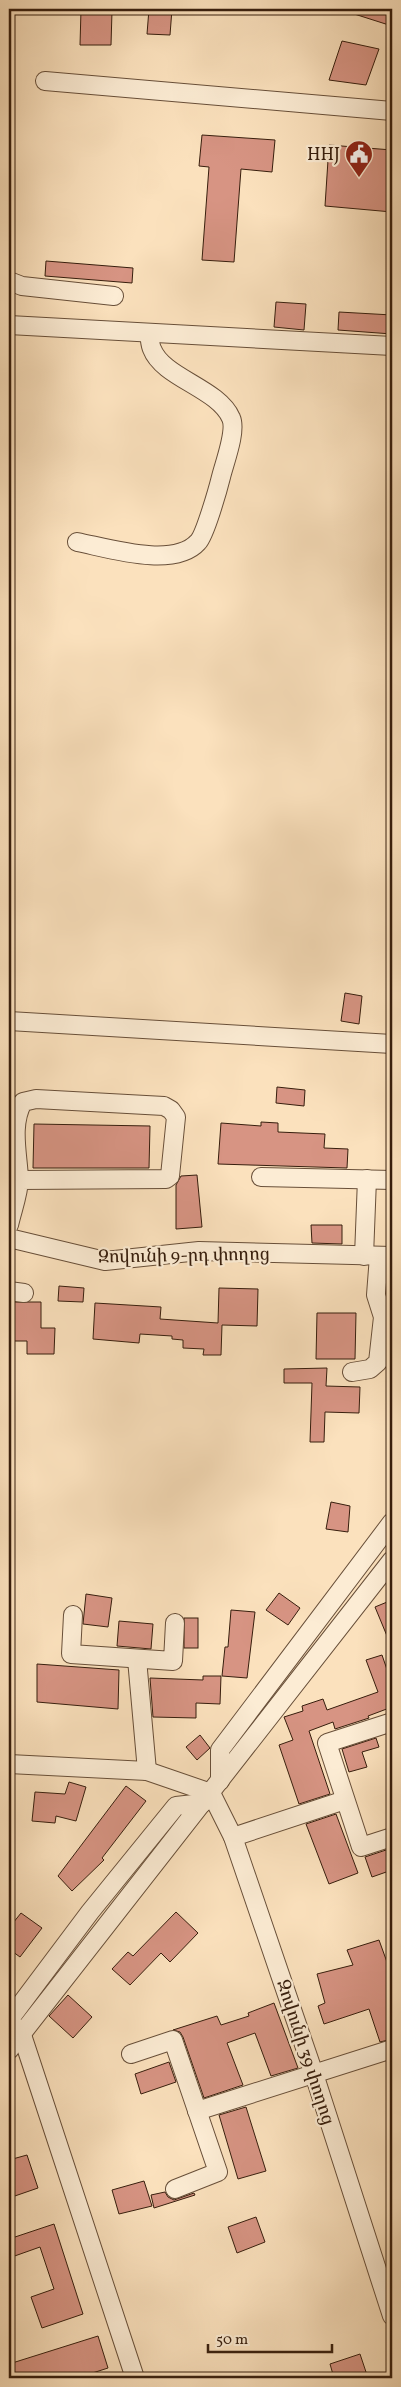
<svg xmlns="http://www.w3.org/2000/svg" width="401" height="2387" font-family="Vollkorn,'Noto Serif Armenian',serif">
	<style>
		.building { fill: #d79483; stroke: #371e0d }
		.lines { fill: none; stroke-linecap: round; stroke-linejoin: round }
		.minor-casing { stroke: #684f39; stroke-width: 20 }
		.minor { stroke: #fcecd4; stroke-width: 18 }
		.labels { text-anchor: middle; stroke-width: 4.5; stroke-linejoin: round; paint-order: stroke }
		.poi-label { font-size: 18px; fill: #371e0d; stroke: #fcecd4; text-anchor: end }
		.street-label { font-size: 18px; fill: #371e0d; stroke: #fcecd4 }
	</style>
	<rect width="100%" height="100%" fill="#fbe1bd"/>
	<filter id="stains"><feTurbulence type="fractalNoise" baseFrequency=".004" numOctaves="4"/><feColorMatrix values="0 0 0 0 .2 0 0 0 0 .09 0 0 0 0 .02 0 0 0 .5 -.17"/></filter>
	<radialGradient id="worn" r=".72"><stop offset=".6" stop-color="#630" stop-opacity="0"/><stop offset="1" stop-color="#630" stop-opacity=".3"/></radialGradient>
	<!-- building -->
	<g class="building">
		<polygon points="149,9 172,9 170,35 147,34"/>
		<polygon points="348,9 392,9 392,26 348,12"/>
		<polygon points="81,10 112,11 111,45 80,45"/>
		<polygon points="342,41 379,49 366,85 329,80"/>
		<polygon points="202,135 275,140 272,172 241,169 234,262 202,260 209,167 199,166"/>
		<polygon points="329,145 392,150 392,212 325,206"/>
		<polygon points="46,261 133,268 132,283 45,276"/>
		<polygon points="276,302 306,304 304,330 274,327"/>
		<polygon points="339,312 392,315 392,334 338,330"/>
		<polygon points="345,993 362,996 359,1024 341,1021"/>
		<polygon points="277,1087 305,1090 304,1106 276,1103"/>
		<polygon points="261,1122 278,1123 278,1132 325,1134 324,1148 348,1149 347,1168 218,1164 221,1123 261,1126"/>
		<polygon points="34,1124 150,1126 149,1168 33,1168"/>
		<polygon points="197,1175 202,1227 176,1229 176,1185 181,1176"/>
		<polygon points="311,1225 342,1225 342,1244 312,1243"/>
		<polygon points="59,1286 84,1288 83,1302 58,1301"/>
		<polygon points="219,1288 258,1289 257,1326 222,1325 221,1355 203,1355 204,1349 183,1348 183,1340 172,1339 172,1336 140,1334 139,1343 93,1339 95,1303 161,1307 160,1319 218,1323"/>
		<polygon points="9,1302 41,1302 41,1328 55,1328 54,1354 27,1354 27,1341 9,1341"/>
		<polygon points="317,1313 356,1313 355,1359 316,1359"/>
		<polygon points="327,1368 326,1386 360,1387 359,1413 325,1412 324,1442 310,1442 312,1383 284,1383 284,1369"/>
		<polygon points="331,1502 350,1506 348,1532 326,1529"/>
		<polygon points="279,1593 300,1608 288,1625 266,1610"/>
		<polygon points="86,1594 112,1598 108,1627 83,1624"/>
		<polygon points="392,1600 392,1648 375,1607"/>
		<polygon points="231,1610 255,1612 247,1678 222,1676 225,1647 228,1647"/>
		<rect x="184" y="1618" width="14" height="30"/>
		<polygon points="119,1621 153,1624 151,1649 117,1646"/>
		<polygon points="382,1655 392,1684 392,1707 368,1716 369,1718 335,1729 333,1722 309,1731 330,1794 299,1804 279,1745 293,1740 284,1717 303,1711 302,1706 323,1699 327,1710 378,1692 366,1660"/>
		<polygon points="37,1664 119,1670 118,1709 37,1702"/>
		<polygon points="203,1676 221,1676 220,1704 196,1703 196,1718 153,1717 150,1678 203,1680"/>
		<polygon points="200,1735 210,1748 197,1760 186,1747"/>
		<polygon points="376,1738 379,1747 362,1752 367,1767 349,1772 342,1749"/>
		<polygon points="69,1782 86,1787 76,1821 56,1816 55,1823 32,1821 35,1792 65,1794"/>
		<polygon points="126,1786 146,1801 102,1858 104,1860 72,1891 58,1876"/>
		<polygon points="336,1814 358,1873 329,1884 306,1824"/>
		<polygon points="392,1848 392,1870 372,1877 365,1857"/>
		<polygon points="176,1912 198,1933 170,1962 161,1953 130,1985 112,1969 128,1952 133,1956"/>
		<polygon points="21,1913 42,1928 20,1957 9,1949 9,1928"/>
		<polygon points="379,1940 392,1976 392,2039 380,2042 369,2009 324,2024 318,2006 325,2003 317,1974 353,1965 347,1950"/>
		<polygon points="68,1995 92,2017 73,2038 49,2016"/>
		<polygon points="274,2003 298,2068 271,2076 255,2033 227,2043 243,2085 204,2098 183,2037 180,2032 173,2030 217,2016 221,2025 249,2016 248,2013"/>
		<polygon points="169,2062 176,2082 141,2094 135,2074"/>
		<polygon points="246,2107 266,2171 238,2179 219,2115"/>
		<polygon points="27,2155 38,2188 9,2198 9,2160"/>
		<polygon points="144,2181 152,2206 119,2214 112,2190"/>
		<polygon points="165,2192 168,2197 174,2200 194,2193 195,2195 154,2208 151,2195"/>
		<polygon points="256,2217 265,2242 237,2253 228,2227"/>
		<polygon points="54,2224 83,2314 42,2328 31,2297 54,2289 40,2247 9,2258 9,2239"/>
		<polygon points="98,2336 108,2368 77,2378 12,2378 9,2364"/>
		<polygon points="360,2354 368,2378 334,2378 330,2364"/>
	</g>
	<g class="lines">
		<!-- minor casing -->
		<g class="minor-casing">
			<g id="minor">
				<polyline points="45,81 392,111"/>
				<polyline points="9,281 22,286 114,296"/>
				<polyline points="9,325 392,346"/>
				<path d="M 77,542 C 108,548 174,569 198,542 C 205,535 218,489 221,477 C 224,464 237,431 231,418 C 218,388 163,378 152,349 C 150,345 150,339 149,334"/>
				<polyline points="9,1021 392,1044"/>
				<polyline points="261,1177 392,1180"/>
				<path d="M 9,1225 C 12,1211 19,1193 19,1179 C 18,1154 10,1125 23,1102 L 36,1099 L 164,1106 L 171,1110 L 176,1117 L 170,1176 L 166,1179 L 19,1180"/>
				<polyline points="9,1238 105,1261 199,1251 392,1256"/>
				<polyline points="364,1256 367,1179"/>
				<polyline points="9,1291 24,1293"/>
				<polyline points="352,1372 370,1369 378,1362 383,1317 376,1295 379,1256"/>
				<polyline points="73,1615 71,1654 173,1661 175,1623"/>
				<polyline points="137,1659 147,1771"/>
				<polyline points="389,1723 327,1743 361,1847 392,1837"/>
				<polyline points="9,1764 147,1771 211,1793 233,1837 314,2074 392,2316"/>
				<polyline points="220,1781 220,1750 392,1522"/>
				<polyline points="233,1837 345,1800"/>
				<polyline points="9,2020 22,2035 135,2378"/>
				<polyline points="9,2020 90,1912 176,1806 203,1803"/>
				<polyline points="9,2050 392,1560"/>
				<polyline points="131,2054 173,2040 218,2172 175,2189"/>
				<polyline points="197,2111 392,2049"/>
			</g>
		</g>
		<!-- minor -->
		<use href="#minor" class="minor"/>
	</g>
	<!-- icons -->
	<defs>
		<g id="civic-pin" transform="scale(1.4375)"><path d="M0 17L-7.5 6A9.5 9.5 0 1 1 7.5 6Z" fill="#8f2418" stroke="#fcecd4"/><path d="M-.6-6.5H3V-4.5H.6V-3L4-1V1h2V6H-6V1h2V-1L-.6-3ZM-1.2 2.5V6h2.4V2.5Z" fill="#fff"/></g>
	</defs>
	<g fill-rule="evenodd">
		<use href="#civic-pin" x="359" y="154"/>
	</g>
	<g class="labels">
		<!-- poi labels -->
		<g class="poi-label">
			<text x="340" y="160">HHJ</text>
		</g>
		<!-- street labels -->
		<g class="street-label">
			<text transform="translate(184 1255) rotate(-1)" y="6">Զովունի 9-րդ փողոց</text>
			<text transform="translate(306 2052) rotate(72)" y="6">Զովունի 39 փողոց</text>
		</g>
	</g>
	<!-- margin -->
	<rect width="401" height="2387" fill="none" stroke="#fbe1bd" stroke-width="30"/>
	<rect x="10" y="10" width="381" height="2367" fill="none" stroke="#371e0d" stroke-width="2.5"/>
	<rect x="15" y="15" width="371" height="2357" fill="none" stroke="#371e0d"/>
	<!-- scale -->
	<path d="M208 2344v8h124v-8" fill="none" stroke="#371e0d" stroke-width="2.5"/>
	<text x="216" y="2344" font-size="15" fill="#371e0d" stroke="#fcecd4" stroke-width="4" paint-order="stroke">50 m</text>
	<rect width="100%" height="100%" filter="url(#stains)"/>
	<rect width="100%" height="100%" fill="url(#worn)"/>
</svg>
